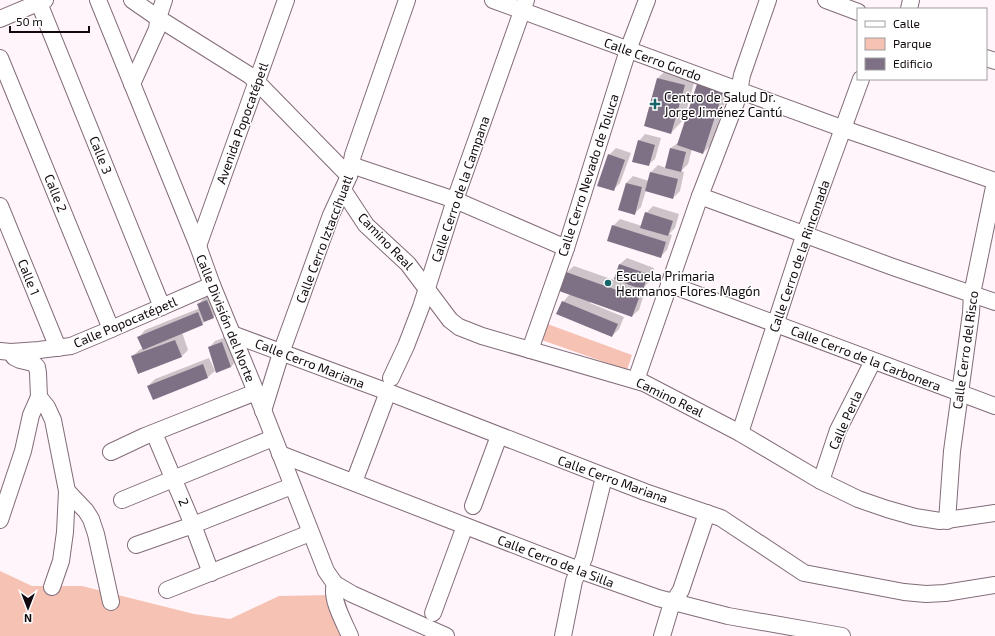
<svg xmlns="http://www.w3.org/2000/svg" width="995" height="636" font-family="'Exo 2',sans-serif">
	<style>
		.green { fill: #f6c2b3 }
		.shadow { fill: #0003 }
		.building { fill: #7e7185 }
		.lines { fill: none; stroke-linecap: round; stroke-linejoin: round }
		.minor-casing { stroke: #826c79; stroke-width: 18 }
		.minor { stroke: #fff; stroke-width: 16 }
		.poi-dot { fill: #17656a; stroke: #fff; stroke-width: 1.5 }
		.labels { text-anchor: middle; stroke-width: 3; stroke-linejoin: round; paint-order: stroke }
		.street-label { font-size: 13px; fill: #11090e; stroke: #fff }
		.poi-label { font-size: 13px; fill: #11090e; stroke: #fff; text-anchor: start }
	</style>
	<rect width="100%" height="100%" fill="#fff5fb"/>
	<!-- green -->
	<g class="green">
		<polygon points="542,322 632,355 627,370 536,338"/>
		<polygon points="0,571 32,586 82,586 194,614 230,619 279,596 331,595 351,636 0,636"/>
	</g>
	<!-- shadow -->
	<g class="shadow">
		<polygon points="671,65 697,72 684,119 671,133 658,78"/>
		<polygon points="707,75 731,83 712,144 703,153 692,149 688,164 681,171 684,172 680,191 673,198 646,190 641,207 634,214 619,210 626,183 633,176 649,181 651,172 658,165 666,168 671,148 679,142 698,84"/>
		<polygon points="645,134 661,138 655,159 648,165 639,141"/>
		<polygon points="616,148 631,153 620,183 613,190 609,155"/>
		<polygon points="653,206 679,214 675,228 669,234 672,235 667,250 660,257 613,226 620,219 642,226 646,213"/>
		<polygon points="627,258 654,268 649,282 641,290 645,291 639,310 632,316 590,301 590,303 624,317 619,329 612,336 563,302 570,294 567,272 574,266 614,280 620,264"/>
		<polygon points="213,294 220,310 213,317 207,319 202,324 182,332 188,350 181,357 133,356 139,350 143,348 139,337 145,330 200,308 198,304 205,297"/>
		<polygon points="229,336 237,360 231,367 209,348 215,341"/>
		<polygon points="209,358 215,371 208,377 148,386 155,379"/>
	</g>
	<!-- building -->
	<g class="building">
		<polygon points="657,78 685,85 671,134 644,126"/>
		<polygon points="697,84 723,92 703,154 677,145"/>
		<polygon points="638,140 655,145 649,166 632,162"/>
		<polygon points="670,148 686,152 681,172 665,168"/>
		<polygon points="608,154 625,160 614,191 597,186"/>
		<polygon points="650,172 678,179 673,199 645,191"/>
		<polygon points="626,183 642,187 635,215 618,210"/>
		<polygon points="645,212 673,221 668,236 640,228"/>
		<polygon points="612,225 666,242 661,258 607,241"/>
		<polygon points="619,264 648,274 643,290 614,279"/>
		<polygon points="566,272 639,298 632,317 559,291"/>
		<polygon points="207,300 214,318 204,322 197,304"/>
		<polygon points="562,301 618,324 612,337 556,314"/>
		<polygon points="198,312 203,325 143,350 137,337"/>
		<polygon points="175,340 182,357 138,374 131,356"/>
		<polygon points="222,342 231,367 216,373 208,347"/>
		<polygon points="203,364 208,378 153,400 147,386"/>
	</g>
	<g class="lines">
		<!-- minor casing -->
		<g class="minor-casing">
			<g id="minor">
				<path d="M 98,0 L 198,246 L 212,285 L 256,392 L 326,571 L 335,584 C 330,598 344,622 350,636"/>
				<polyline points="132,0 158,18 249,75 257,82 349,176"/>
				<polyline points="493,0 844,129 995,181"/>
				<polyline points="826,0 858,12"/>
				<polyline points="39,3 162,307"/>
				<polyline points="909,9 911,0"/>
				<polyline points="0,19 45,0"/>
				<polyline points="0,58 111,329"/>
				<polyline points="986,58 995,61"/>
				<polyline points="132,84 157,29 159,15 164,0"/>
				<polyline points="351,165 455,200 566,248"/>
				<polyline points="343,190 366,225 408,264 450,320 459,327 482,336 644,383 740,433 821,481 858,499 887,509 915,517 940,521 995,513"/>
				<polyline points="700,196 893,267 995,302"/>
				<polyline points="0,206 58,348"/>
				<polyline points="198,246 286,0"/>
				<polyline points="669,284 995,406"/>
				<polyline points="232,334 388,392 645,492 721,518 804,573 904,592 926,594 945,593 995,585"/>
				<polyline points="530,350 566,248 628,50 647,0"/>
				<polyline points="0,351 11,352 39,350 71,346 102,333 212,285"/>
				<polyline points="11,352 14,357 20,360 33,363 37,367 38,373 39,397 47,407 53,420 67,491 65,532 61,561 52,587"/>
				<polyline points="391,378 406,346 421,307 455,200 526,0"/>
				<polyline points="636,380 700,196 738,97 742,75 768,0"/>
				<polyline points="263,411 281,353 331,215 349,176 353,155 407,0"/>
				<polyline points="154,433 193,525 211,573"/>
				<polyline points="740,433 805,233 861,79"/>
				<polyline points="111,452 145,436 256,392"/>
				<polyline points="280,454 579,570 658,598 728,616 842,636"/>
				<polyline points="821,481 838,430 873,361"/>
				<polyline points="354,482 388,392"/>
				<polyline points="67,491 86,511 91,519 96,534 111,602"/>
				<polyline points="122,500 273,438"/>
				<polyline points="473,506 499,436"/>
				<polyline points="0,520 23,451 31,415 39,397"/>
				<polyline points="947,521 952,451 971,313 972,294 995,182"/>
				<polyline points="136,545 193,525 292,486"/>
				<polyline points="335,584 352,594 446,636"/>
				<polyline points="167,590 310,533"/>
				<polyline points="433,613 465,526"/>
				<polyline points="563,636 574,581 584,558 604,477"/>
				<polyline points="662,636 671,606 681,590 707,513"/>
			</g>
		</g>
		<!-- minor -->
		<use href="#minor" class="minor"/>
	</g>
	<!-- markers -->
	<g class="poi-dot">
		<path d="M653 98h4v4h4v4h-4v4h-4v-4h-4v-4h4z"/>
		<circle cx="608" cy="283" r="4"/>
	</g>
	<g class="labels">
		<!-- street labels -->
		<g class="street-label">
			<text transform="translate(653 59) rotate(20)" y="5">Calle Cerro Gordo</text>
			<text transform="translate(242 123) rotate(-70)" y="5">Avenida Popocatépetl</text>
			<text transform="translate(101 155) rotate(68)" y="5">Calle 3</text>
			<text transform="translate(588 175) rotate(-72)" y="5">Calle Cerro Nevado de Toluca</text>
			<text transform="translate(460 189) rotate(-71)" y="5">Calle Cerro de la Campana</text>
			<text transform="translate(56 193) rotate(68)" y="5">Calle 2</text>
			<text transform="translate(324 239) rotate(-69)" y="5">Calle Cerro Iztaccíhuatl</text>
			<text transform="translate(386 241) rotate(46)" y="5">Camino Real</text>
			<text transform="translate(799 256) rotate(-71)" y="5">Calle Cerro de la Rinconada</text>
			<text transform="translate(29 277) rotate(68)" y="5">Calle 1</text>
			<text transform="translate(226 318) rotate(68)" y="5">Calle División del Norte</text>
			<text transform="translate(125 322) rotate(-23)" y="5">Calle Popocatépetl</text>
			<text transform="translate(965 350) rotate(-82)" y="5">Calle Cerro del Risco</text>
			<text transform="translate(866 358) rotate(21)" y="5">Calle Cerro de la Carbonera</text>
			<text transform="translate(310 363) rotate(21)" y="5">Calle Cerro Mariana</text>
			<text transform="translate(670 397) rotate(26)" y="5">Camino Real</text>
			<text transform="translate(845 420) rotate(-66)" y="5">Calle Perla</text>
			<text transform="translate(613 479) rotate(20)" y="5">Calle Cerro Mariana</text>
			<text transform="translate(184 502) rotate(67)" y="5">2</text>
			<text transform="translate(556 561) rotate(21)" y="5">Calle Cerro de la Silla</text>
		</g>
		<!-- poi labels -->
		<g class="poi-label">
			<text x="664" y="102">Centro de Salud Dr.<tspan x="664" dy="15">Jorge Jiménez Cantú</tspan></text>
			<text x="616" y="281">Escuela Primaria<tspan x="616" dy="15">Hermanos Flores Magón</tspan></text>
		</g>
	</g>
	<!-- legend -->
	<rect x="857" y="8" width="130" height="72" fill="#ffffff" stroke="#a09d9f"/>
	<rect x="865" y="21" width="20" height="6" fill="#ffffff" stroke="#a09d9f"/>
	<text x="893" y="28" font-size="12" fill="#11090e">Calle</text>
	<rect x="865" y="38" width="20" height="12" fill="#f6c2b3" stroke="#a09d9f"/>
	<text x="893" y="48" font-size="12" fill="#11090e">Parque</text>
	<rect x="865" y="58" width="20" height="12" fill="#7e7185" stroke="#a09d9f"/>
	<text x="893" y="68" font-size="12" fill="#11090e">Edificio</text>
	<!-- north arrow -->
	<g transform="translate(28 608) rotate(180)" stroke="#ffffff" stroke-width="3" paint-order="stroke">
	<path d="M0-3L7 15L0 10L-7 15Z" fill="#11090e"/>
	<text y="-6" font-size="11" font-weight="bold" text-anchor="middle" fill="#11090e">N</text>
	</g>
	<!-- scale -->
	<path d="M10 26v6h79v-6" fill="none" stroke="#11090e" stroke-width="2"/>
	<text x="16" y="26" font-size="12" fill="#11090e" stroke="#ffffff" stroke-width="3" paint-order="stroke">50 m</text>
</svg>
